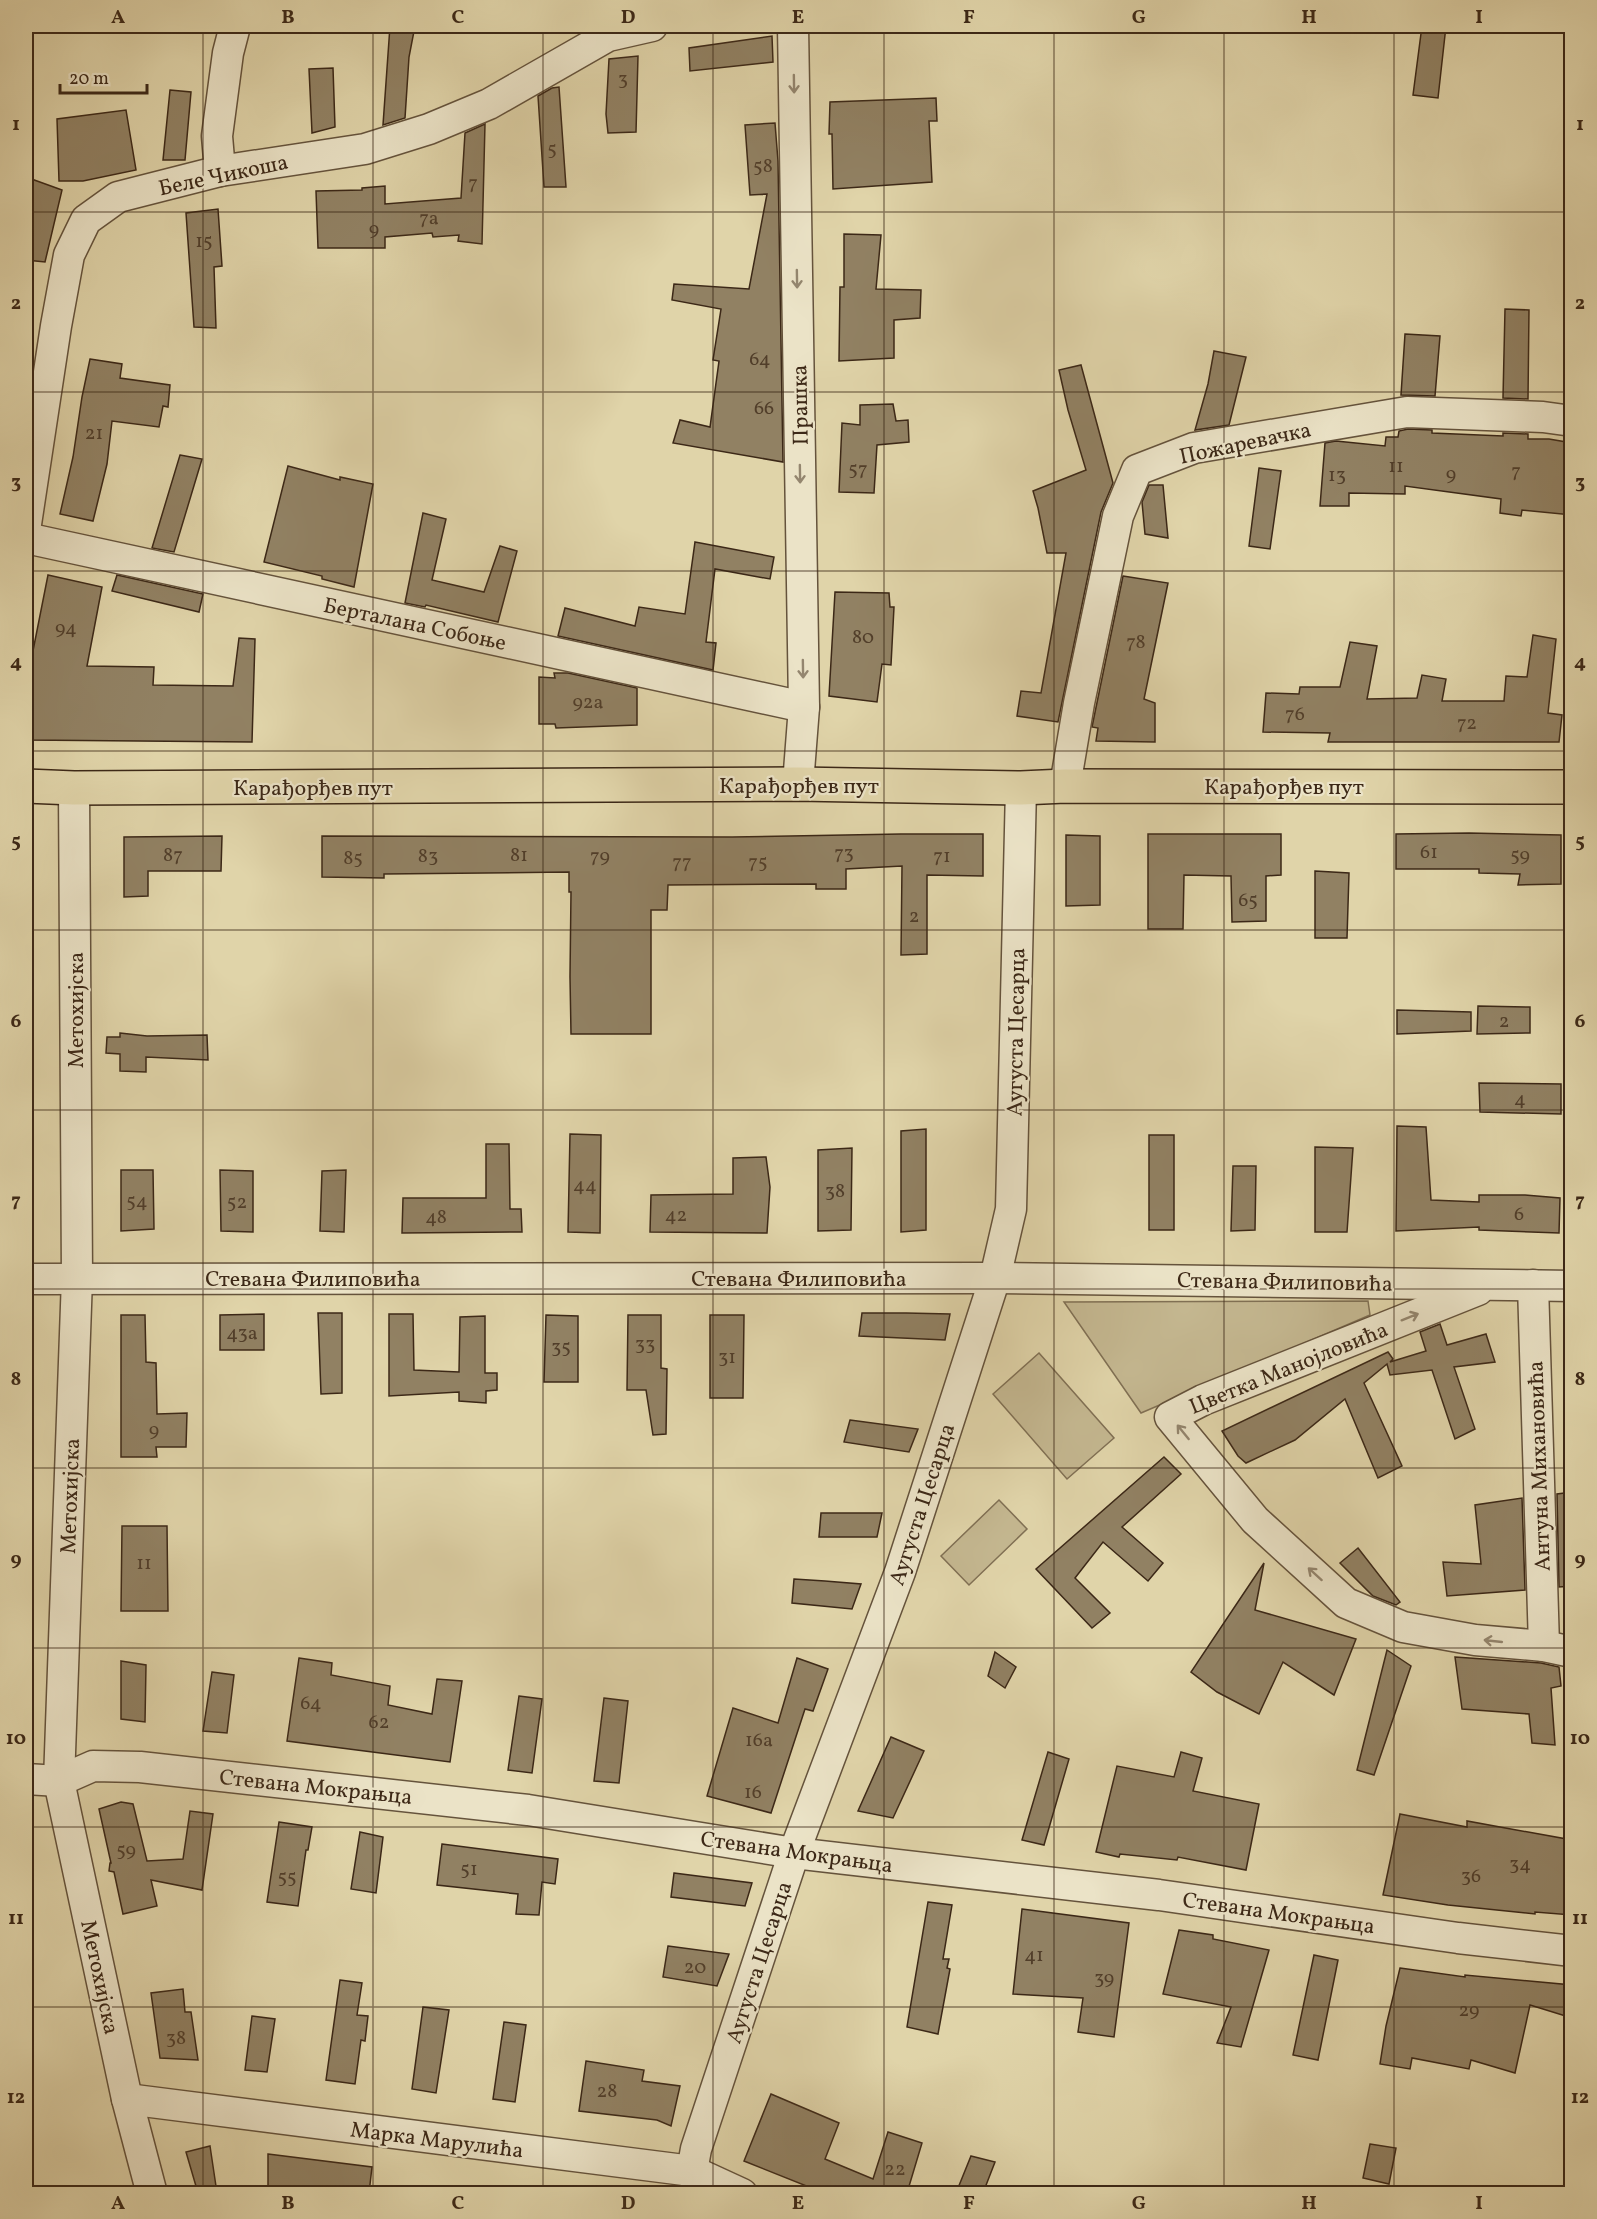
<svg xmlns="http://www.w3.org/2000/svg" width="1597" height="2219" font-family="Vollkorn,serif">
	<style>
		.green { fill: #c4b790; stroke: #807054; stroke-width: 1.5 }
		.building { fill: #918163; stroke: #3c2817; stroke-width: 1.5 }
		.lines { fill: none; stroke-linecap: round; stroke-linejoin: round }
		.minor-casing { stroke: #65533c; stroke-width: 33 }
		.major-casing { stroke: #3c2817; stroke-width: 36 }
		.minor { stroke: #ebe3c7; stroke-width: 30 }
		.major { stroke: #e0d4a9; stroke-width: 33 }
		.oneway { stroke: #94866f }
		.grid { fill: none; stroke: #3c2817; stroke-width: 1.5; stroke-opacity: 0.55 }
		.labels { text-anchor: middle; stroke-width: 4.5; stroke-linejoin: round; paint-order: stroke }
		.number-label { font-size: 20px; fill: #513e2a }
		.street-label { font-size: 22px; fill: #3c2817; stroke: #ebe3c7 }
		.neatline { fill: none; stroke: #3c2817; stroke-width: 2 }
		.grid-label { font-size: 20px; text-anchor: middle; font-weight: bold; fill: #3c2817 }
	</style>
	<rect width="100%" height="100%" fill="#e0d4a9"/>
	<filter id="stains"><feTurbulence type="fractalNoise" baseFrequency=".00333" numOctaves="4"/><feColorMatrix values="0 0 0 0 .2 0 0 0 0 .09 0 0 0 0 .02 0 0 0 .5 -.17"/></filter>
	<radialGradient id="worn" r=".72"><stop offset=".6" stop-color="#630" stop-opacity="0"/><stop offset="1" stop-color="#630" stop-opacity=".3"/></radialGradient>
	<!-- green -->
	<g class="green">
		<polygon points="1368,1301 1370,1315 1141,1413 1064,1302"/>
		<polygon points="1039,1353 1114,1438 1067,1479 993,1394"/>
		<polygon points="999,1500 1027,1529 969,1585 941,1556"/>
	</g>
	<!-- building -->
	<g class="building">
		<polygon points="390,26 415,26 409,57 405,118 383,125"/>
		<polygon points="1422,26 1446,26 1438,98 1413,95"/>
		<polygon points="772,36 773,62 690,71 689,48"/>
		<polygon points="638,56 636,132 608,133 606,114 609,59"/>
		<polygon points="333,68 335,127 312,133 309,69"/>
		<polygon points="559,87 566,187 544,187 538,96 552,88"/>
		<polygon points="170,90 191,92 185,160 163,160"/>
		<polygon points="936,98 937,121 929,121 932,182 833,189 832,134 829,134 830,102"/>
		<polygon points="126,110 136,170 83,181 59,181 57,119"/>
		<polygon points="775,123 778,161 783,462 673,443 680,420 710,427 719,361 713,360 721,309 672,300 674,284 749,289 767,194 750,195 745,125"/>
		<polygon points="485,124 482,244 458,241 459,235 433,237 432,233 385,237 385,248 318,248 316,191 362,190 362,188 385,186 385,204 461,198 465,133"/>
		<polygon points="26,177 62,190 45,262 26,260"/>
		<polygon points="218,209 222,266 214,267 216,328 194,327 186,213"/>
		<polygon points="844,234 881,235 876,289 921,290 920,318 894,320 894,358 839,361 840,287 844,287"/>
		<polygon points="1505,309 1529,310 1528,399 1503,398"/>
		<polygon points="1405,334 1440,336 1435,396 1401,395"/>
		<polygon points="1214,351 1246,357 1229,425 1195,430 1208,384"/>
		<polygon points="90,359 122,364 120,378 170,385 168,407 163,406 159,427 112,421 107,464 93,521 60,514 73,457 82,397"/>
		<polygon points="1081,365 1113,483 1101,512 1058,722 1017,716 1021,691 1041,693 1066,553 1047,553 1038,508 1033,491 1086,470 1068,410 1059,370"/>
		<polygon points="893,404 896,421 908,420 909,442 877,445 874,493 839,492 842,423 860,425 860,405"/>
		<polygon points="1408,429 1432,430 1432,433 1503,436 1503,433 1528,434 1528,439 1549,439 1572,443 1572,515 1522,510 1521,516 1500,513 1501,499 1405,486 1405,494 1349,493 1349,506 1320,506 1325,443 1336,441 1385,446 1386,437 1398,437 1399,431"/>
		<polygon points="180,455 202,459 174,552 152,548"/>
		<polygon points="288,466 340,480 340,477 373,484 354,587 322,579 322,576 264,562"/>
		<polygon points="1259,468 1281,471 1270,549 1249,546"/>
		<polygon points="1149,485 1163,485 1168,538 1145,534 1142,502"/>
		<polygon points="423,513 446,519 432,580 484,592 500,546 517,551 498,622 426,605 425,607 405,603"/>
		<polygon points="695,542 774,557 770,579 715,569 706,642 716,643 713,670 558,636 565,608 635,626 639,607 685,614"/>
		<polygon points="48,575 102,587 87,666 154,667 153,685 233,686 239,638 255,639 252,742 26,740 26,686"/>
		<polygon points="117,575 203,594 199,612 112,591"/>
		<polygon points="1123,576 1168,583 1144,699 1155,703 1155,742 1096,741 1098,728 1092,727"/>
		<polygon points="835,592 889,593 890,607 894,607 891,665 882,664 877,702 829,696"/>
		<polygon points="1533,635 1556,639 1548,713 1562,715 1559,742 1328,742 1330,733 1263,732 1266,693 1299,694 1300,687 1340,687 1350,642 1377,646 1367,699 1417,698 1422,675 1446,679 1442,701 1504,701 1506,676 1527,677"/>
		<polygon points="554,673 568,673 637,688 637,725 556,728 555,724 539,724 539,677 555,678"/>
		<polygon points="1469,833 1561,835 1561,884 1518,885 1520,874 1479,873 1479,869 1396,869 1396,834"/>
		<polygon points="901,834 983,834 983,876 927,875 927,954 901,955 902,866 846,869 846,889 816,889 816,884 668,885 667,910 651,910 651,1034 571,1034 570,977 571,892 569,892 569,872 384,874 384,878 322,877 322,836 732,837"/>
		<polygon points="1148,834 1281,834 1281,875 1266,876 1266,921 1232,922 1231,876 1184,875 1183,929 1148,929"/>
		<polygon points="1066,835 1100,836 1100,905 1066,906"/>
		<polygon points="222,836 221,871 148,871 148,896 124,897 124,837"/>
		<polygon points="1315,871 1349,873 1347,938 1315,938"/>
		<polygon points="1478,1006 1530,1007 1530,1033 1477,1034"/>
		<polygon points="1397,1010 1471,1012 1471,1031 1397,1034"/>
		<polygon points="120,1033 147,1036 207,1035 208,1060 146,1057 146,1072 120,1071 120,1054 106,1053 107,1037 120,1037"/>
		<polygon points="1479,1083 1561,1084 1561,1114 1480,1112"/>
		<polygon points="1397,1126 1426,1127 1431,1200 1479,1202 1479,1195 1525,1195 1560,1198 1559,1233 1479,1230 1479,1227 1396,1231"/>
		<polygon points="926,1129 926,1230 901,1232 901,1131"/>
		<polygon points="570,1134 601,1135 600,1233 568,1232"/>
		<rect x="1149" y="1135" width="25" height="95"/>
		<polygon points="486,1144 509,1144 510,1209 521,1209 522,1232 402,1233 403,1198 486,1198"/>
		<polygon points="1315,1147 1353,1148 1347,1232 1315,1232"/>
		<polygon points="852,1148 851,1230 818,1231 818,1150"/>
		<polygon points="766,1157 770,1187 767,1233 650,1232 651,1195 733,1194 733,1158"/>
		<polygon points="1233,1166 1256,1166 1255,1230 1231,1231"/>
		<polygon points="121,1170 153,1170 154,1229 121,1231"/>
		<polygon points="220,1170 253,1171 253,1232 221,1231"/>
		<polygon points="346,1170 344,1232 320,1231 322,1171"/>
		<polygon points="318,1313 342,1313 342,1393 321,1394"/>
		<polygon points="862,1313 906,1313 950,1314 945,1340 859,1336"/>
		<polygon points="264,1314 264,1350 220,1350 220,1315"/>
		<polygon points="389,1314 413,1314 414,1370 459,1372 460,1317 485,1316 485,1373 497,1373 497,1390 486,1391 486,1403 459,1401 459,1392 389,1396"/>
		<polygon points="121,1315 145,1315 146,1362 156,1363 157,1414 187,1413 186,1447 156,1447 157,1457 121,1457"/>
		<polygon points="546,1315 578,1316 578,1382 544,1382"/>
		<polygon points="628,1315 661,1315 661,1368 667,1369 666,1434 653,1435 646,1390 627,1390"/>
		<polygon points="710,1315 744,1315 743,1398 710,1398"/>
		<polygon points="1440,1324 1447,1345 1486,1334 1495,1362 1454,1367 1475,1429 1455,1439 1432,1370 1390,1375 1387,1364 1364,1383 1402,1466 1378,1478 1345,1399 1295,1440 1246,1463 1238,1456 1222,1431 1388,1352 1393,1359 1390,1362 1426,1351 1420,1332"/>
		<polygon points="850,1420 918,1429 909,1452 844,1442"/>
		<polygon points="1164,1457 1181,1474 1122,1527 1163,1563 1148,1581 1103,1542 1075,1578 1110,1613 1092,1628 1036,1569"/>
		<polygon points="1572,1492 1572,1586 1559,1587 1557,1494"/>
		<polygon points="1522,1498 1525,1590 1447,1596 1443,1562 1481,1564 1475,1505"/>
		<polygon points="821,1513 882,1513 877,1537 819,1537"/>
		<polygon points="122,1526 167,1526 168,1611 121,1611"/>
		<polygon points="1358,1548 1400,1602 1396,1605 1373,1596 1340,1563"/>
		<polygon points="1264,1563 1255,1610 1356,1639 1334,1695 1283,1662 1259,1714 1217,1692 1191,1672"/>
		<polygon points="794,1579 825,1581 861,1584 852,1609 792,1603"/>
		<polygon points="1387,1650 1411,1666 1374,1775 1357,1770"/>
		<polygon points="995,1652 1016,1667 1005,1688 988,1676"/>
		<polygon points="1455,1657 1541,1663 1559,1667 1561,1686 1551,1688 1555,1745 1532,1743 1529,1714 1462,1709"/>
		<polygon points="299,1658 332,1663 331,1675 390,1686 388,1705 432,1714 437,1679 462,1681 450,1762 287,1741"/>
		<polygon points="797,1658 828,1669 813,1711 805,1709 771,1813 707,1796 733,1708 778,1723"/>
		<polygon points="121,1661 146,1665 145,1722 121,1719"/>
		<polygon points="212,1672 234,1675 227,1733 203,1731"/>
		<polygon points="519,1696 542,1699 532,1773 508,1770"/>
		<polygon points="604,1698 628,1701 619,1783 594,1781"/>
		<polygon points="891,1737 924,1751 893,1818 858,1811"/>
		<polygon points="1048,1752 1069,1759 1044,1845 1022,1840"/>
		<polygon points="1181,1752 1202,1758 1193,1791 1259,1804 1246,1870 1178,1857 1177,1860 1120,1854 1119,1857 1096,1852 1117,1766 1174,1777"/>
		<polygon points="121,1802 133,1804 147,1861 183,1859 190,1811 213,1814 202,1890 151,1880 157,1906 123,1914 114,1872 109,1871 110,1863 111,1863 99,1809"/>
		<polygon points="1400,1814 1467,1827 1467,1821 1572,1840 1572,1915 1535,1912 1535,1914 1448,1905 1383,1895"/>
		<polygon points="279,1822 312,1827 308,1850 306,1850 298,1906 267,1902"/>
		<polygon points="360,1832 383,1837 376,1893 351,1889"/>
		<polygon points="442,1844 558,1859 555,1884 542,1882 539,1915 516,1914 518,1894 437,1885"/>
		<polygon points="674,1873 752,1883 745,1906 671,1897"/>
		<polygon points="928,1902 952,1905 943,1959 949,1959 947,1968 950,1969 938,2034 907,2027"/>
		<polygon points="1022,1909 1129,1923 1114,2037 1078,2032 1083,1998 1013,1994"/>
		<polygon points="1179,1930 1213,1935 1213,1939 1269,1950 1241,2047 1217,2043 1231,2007 1163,1994"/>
		<polygon points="668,1946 729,1954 717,1986 663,1977"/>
		<polygon points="1314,1955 1338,1960 1318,2060 1293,2055"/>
		<polygon points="1400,1968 1465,1977 1465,1975 1572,1985 1572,2018 1530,2005 1515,2073 1471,2060 1469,2069 1412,2058 1410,2069 1380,2064 1386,2026"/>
		<polygon points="340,1980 362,1983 357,2015 368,2016 365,2041 361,2040 355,2084 326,2080"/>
		<polygon points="183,1989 185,2012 191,2012 198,2060 160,2058 151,1993"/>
		<polygon points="423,2007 449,2010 436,2093 412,2089"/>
		<polygon points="252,2016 275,2019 267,2072 245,2070"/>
		<polygon points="504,2022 526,2025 515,2102 493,2099"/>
		<polygon points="586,2061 644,2070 642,2081 680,2086 671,2126 657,2120 579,2111"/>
		<polygon points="771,2094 839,2123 825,2159 873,2179 888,2132 922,2143 907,2193 824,2193 744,2161"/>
		<polygon points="1370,2144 1396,2148 1389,2184 1363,2178"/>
		<polygon points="210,2146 217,2193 198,2193 186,2152"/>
		<polygon points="268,2154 372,2167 369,2193 268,2193"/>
		<polygon points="971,2156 995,2162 983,2193 956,2193"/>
	</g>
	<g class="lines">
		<!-- minor casing -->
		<g class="minor-casing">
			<g id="minor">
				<polyline points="793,26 804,707 798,784"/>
				<polyline points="220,171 217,136 228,53 235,26"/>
				<polyline points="26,524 56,326 69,255 86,220 118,197 220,171 365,149 429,129 489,104 608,36 652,26"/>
				<polyline points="26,538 804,707"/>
				<polyline points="1065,786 1079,703 1118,516 1137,470 1194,448 1407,412 1543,417 1572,421"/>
				<polyline points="74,788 77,1278 59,1781 127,2099 152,2194"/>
				<polyline points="26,1279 995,1278 1572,1286"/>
				<polyline points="1533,1285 1544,1646"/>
				<polyline points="1478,1290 1203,1400 1170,1417 1255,1520 1346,1603 1403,1627 1475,1640 1544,1646 1572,1652"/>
				<polyline points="26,1779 59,1781 93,1766 140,1767 528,1810 794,1853 1159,1895 1458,1938 1572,1951"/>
				<polyline points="127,2099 692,2171 742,2194"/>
				<polyline points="700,2194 692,2171 696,2149 794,1853 900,1572 995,1278 1011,1209 1021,788"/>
			</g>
		</g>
		<!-- major casing -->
		<g class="major-casing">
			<polyline id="major" points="26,786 74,788 798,784 1021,788 1065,786 1572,787"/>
		</g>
		<!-- minor -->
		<use href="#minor" class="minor"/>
		<!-- major -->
		<use href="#major" class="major"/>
	</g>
	<!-- one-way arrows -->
	<defs><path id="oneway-shaft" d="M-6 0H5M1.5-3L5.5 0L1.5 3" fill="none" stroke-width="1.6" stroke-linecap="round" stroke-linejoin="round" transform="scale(1.5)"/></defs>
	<g class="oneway">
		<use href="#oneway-shaft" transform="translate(794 84) rotate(89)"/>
		<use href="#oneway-shaft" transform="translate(797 279) rotate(89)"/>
		<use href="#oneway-shaft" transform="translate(800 474) rotate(89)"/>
		<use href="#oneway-shaft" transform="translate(803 669) rotate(89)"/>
		<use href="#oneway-shaft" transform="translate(1410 1317) rotate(-22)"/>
		<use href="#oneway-shaft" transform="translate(1183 1432) rotate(-129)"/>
		<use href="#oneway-shaft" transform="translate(1315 1574) rotate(-138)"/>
		<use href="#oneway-shaft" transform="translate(1493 1641) rotate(-174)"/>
	</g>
	<!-- grid -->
	<path class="grid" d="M 203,26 L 203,2194M 373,26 L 373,2194M 543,26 L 543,2194M 713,26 L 713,2194M 884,26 L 884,2194M 1054,26 L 1054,2194M 1224,26 L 1224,2194M 1394,26 L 1394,2194M 26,212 L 1572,212M 26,392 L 1572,392M 26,571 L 1572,571M 26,751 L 1572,751M 26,930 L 1572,930M 26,1110 L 1572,1110M 26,1289 L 1572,1289M 26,1468 L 1572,1468M 26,1648 L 1572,1648M 26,1827 L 1572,1827M 26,2007 L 1572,2007"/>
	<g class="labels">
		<!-- number labels -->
		<g class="number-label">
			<text x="623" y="85">3</text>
			<text x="552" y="155">5</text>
			<text x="763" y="172">58</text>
			<text x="473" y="189">7</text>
			<text x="429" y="224">7a</text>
			<text x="374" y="235">9</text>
			<text x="204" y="247">15</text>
			<text x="760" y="365">64</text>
			<text x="764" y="414">66</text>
			<text x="94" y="439">21</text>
			<text x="1396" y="472">11</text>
			<text x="858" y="475">57</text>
			<text x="1516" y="477">7</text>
			<text x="1451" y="480">9</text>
			<text x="1337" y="481">13</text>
			<text x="66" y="634">94</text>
			<text x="863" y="643">80</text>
			<text x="1136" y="648">78</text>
			<text x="588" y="708">92a</text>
			<text x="1295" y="720">76</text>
			<text x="1467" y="729">72</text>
			<text x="1429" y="858">61</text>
			<text x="844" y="859">73</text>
			<text x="173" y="861">87</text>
			<text x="519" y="861">81</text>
			<text x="1520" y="861">59</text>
			<text x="428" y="862">83</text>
			<text x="600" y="862">79</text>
			<text x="942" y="862">71</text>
			<text x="353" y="864">85</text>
			<text x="682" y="868">77</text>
			<text x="758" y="868">75</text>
			<text x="1248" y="906">65</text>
			<text x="914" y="922">2</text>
			<text x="1504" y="1027">2</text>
			<text x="1520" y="1105">4</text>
			<text x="585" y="1191">44</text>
			<text x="835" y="1197">38</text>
			<text x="137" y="1207">54</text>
			<text x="237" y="1208">52</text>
			<text x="1519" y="1220">6</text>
			<text x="676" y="1221">42</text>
			<text x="436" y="1223">48</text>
			<text x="242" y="1339">43a</text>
			<text x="645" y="1350">33</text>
			<text x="561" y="1353">35</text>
			<text x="727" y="1363">31</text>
			<text x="154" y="1436">9</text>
			<text x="144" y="1569">11</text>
			<text x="311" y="1709">64</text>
			<text x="379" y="1728">62</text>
			<text x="759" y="1746">16a</text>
			<text x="753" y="1798">16</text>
			<text x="126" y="1856">59</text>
			<text x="1520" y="1870">34</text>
			<text x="469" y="1875">51</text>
			<text x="1471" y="1882">36</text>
			<text x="287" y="1883">55</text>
			<text x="1034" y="1961">41</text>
			<text x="695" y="1973">20</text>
			<text x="1104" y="1984">39</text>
			<text x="1469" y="2016">29</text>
			<text x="176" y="2044">38</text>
			<text x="607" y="2097">28</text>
			<text x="895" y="2175">22</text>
		</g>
		<!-- street labels -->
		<g class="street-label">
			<text transform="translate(223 174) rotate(-12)" y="8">Беле Чикоша</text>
			<text transform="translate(799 405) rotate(-91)" y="8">Прашка</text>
			<text transform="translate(1245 442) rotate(-12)" y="8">Пожаревачка</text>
			<text transform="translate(415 623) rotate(12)" y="8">Берталана Собоње</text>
			<text x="799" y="793">Карађорђев пут</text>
			<text x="1284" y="794">Карађорђев пут</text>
			<text x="313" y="795">Карађорђев пут</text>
			<text transform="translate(75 1010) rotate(-90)" y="8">Метохијска</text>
			<text transform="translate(1015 1032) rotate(-89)" y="8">Аугуста Цесарца</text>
			<text x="313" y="1286">Стевана Филиповића</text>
			<text x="799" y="1286">Стевана Филиповића</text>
			<text transform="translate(1285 1281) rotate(1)" y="8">Стевана Филиповића</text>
			<text transform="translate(1288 1367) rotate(-22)" y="8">Цветка Манојловића</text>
			<text transform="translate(1538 1466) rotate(-92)" y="8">Антуна Михановића</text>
			<text transform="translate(69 1496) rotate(-88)" y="8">Метохијска</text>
			<text transform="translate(921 1504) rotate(-72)" y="8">Аугуста Цесарца</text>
			<text transform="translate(316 1786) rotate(6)" y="8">Стевана Мокрањца</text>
			<text transform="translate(797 1851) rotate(8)" y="8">Стевана Мокрањца</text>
			<text transform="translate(1279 1912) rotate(8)" y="8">Стевана Мокрањца</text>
			<text transform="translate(758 1962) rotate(-72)" y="8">Аугуста Цесарца</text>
			<text transform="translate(101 1977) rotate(78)" y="8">Метохијска</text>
			<text transform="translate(437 2139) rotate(7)" y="8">Марка Марулића</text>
		</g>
	</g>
	<!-- margin -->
	<rect width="1597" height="2219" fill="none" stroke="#e0d4a9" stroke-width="66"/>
	<!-- scale -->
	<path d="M60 84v9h87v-9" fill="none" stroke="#3c2817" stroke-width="3"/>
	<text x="69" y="84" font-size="18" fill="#3c2817" stroke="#ebe3c7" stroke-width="4.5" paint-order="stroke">20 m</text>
	<rect x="33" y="33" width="1531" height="2153" class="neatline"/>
	<g class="grid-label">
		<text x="118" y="23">A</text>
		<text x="288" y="23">B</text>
		<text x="458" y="23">C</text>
		<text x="628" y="23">D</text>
		<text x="798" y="23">E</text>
		<text x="969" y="23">F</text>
		<text x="1139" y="23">G</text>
		<text x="1309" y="23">H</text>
		<text x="1479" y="23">I</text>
		<text x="16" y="130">1</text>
		<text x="1580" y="130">1</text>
		<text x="16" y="309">2</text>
		<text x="1580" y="309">2</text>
		<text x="16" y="488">3</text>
		<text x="1580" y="488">3</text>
		<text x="16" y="668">4</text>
		<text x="1580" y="668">4</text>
		<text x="16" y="847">5</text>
		<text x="1580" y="847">5</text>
		<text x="16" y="1027">6</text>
		<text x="1580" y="1027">6</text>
		<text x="16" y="1206">7</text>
		<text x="1580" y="1206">7</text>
		<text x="16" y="1385">8</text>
		<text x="1580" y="1385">8</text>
		<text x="16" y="1565">9</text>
		<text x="1580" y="1565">9</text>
		<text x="16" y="1744">10</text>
		<text x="1580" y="1744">10</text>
		<text x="16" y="1924">11</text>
		<text x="1580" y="1924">11</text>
		<text x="16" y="2103">12</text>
		<text x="1580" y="2103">12</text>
		<text x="118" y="2209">A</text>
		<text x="288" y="2209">B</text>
		<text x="458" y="2209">C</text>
		<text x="628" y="2209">D</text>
		<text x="798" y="2209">E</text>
		<text x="969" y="2209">F</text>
		<text x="1139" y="2209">G</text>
		<text x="1309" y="2209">H</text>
		<text x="1479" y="2209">I</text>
	</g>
	<rect width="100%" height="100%" filter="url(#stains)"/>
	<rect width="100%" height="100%" fill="url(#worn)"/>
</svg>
